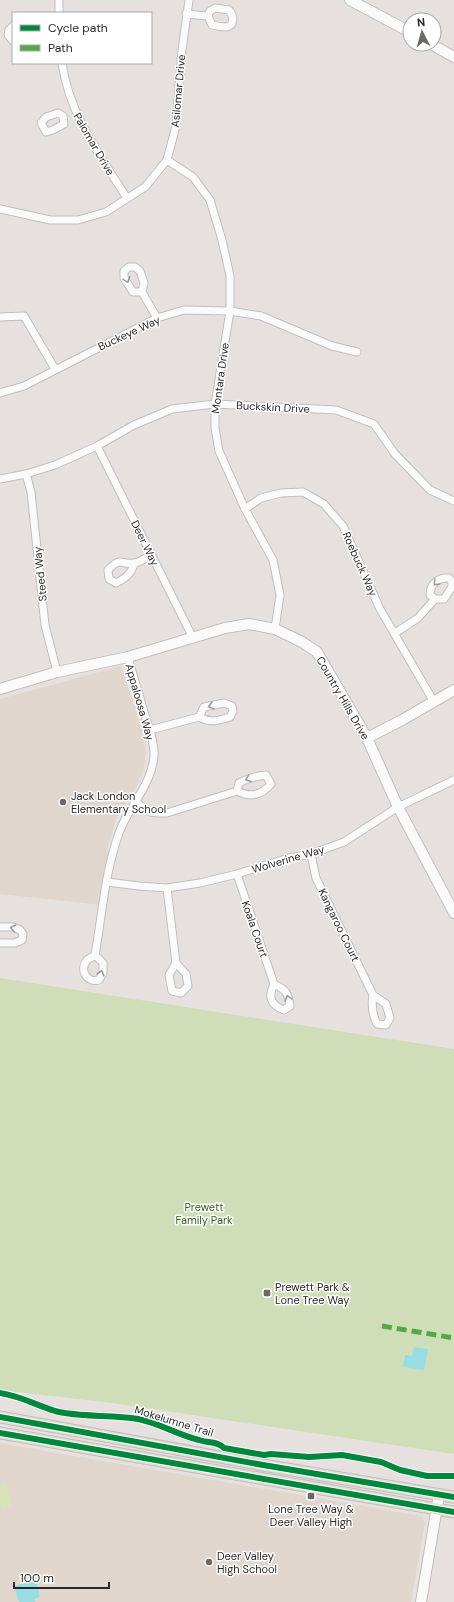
<svg xmlns="http://www.w3.org/2000/svg" width="454" height="1602" font-family="'DM Sans',sans-serif">
	<style>
		.education { fill: #e0d6cd }
		.green { fill: #cfdeb9 }
		.pitch { fill: #dae2b8 }
		.water { fill: #98dde2 }
		.lines { fill: none; stroke-linecap: round; stroke-linejoin: round }
		.street-casing { stroke: #c0bfbf; stroke-width: 9 }
		.secondary-casing { stroke: #c0bfbf; stroke-width: 12 }
		.primary-casing { stroke: #bfbdbc; stroke-width: 13 }
		.street { stroke: #fbfafa; stroke-width: 7 }
		.secondary { stroke: #fbfafa; stroke-width: 10 }
		.primary { stroke: #e3ddd4; stroke-width: 11 }
		.quiet { stroke: #53aa44; stroke-width: 5; stroke-dasharray: 10 5; stroke-linecap: butt }
		.cycleway-casing { stroke: #fff; stroke-width: 8 }
		.cycleway { stroke: #00873e; stroke-width: 6 }
		.oneway { stroke: #9c9c9c }
		.poi-dot { fill: #6a6968; stroke: #fff; stroke-width: 1.5 }
		.labels { text-anchor: middle; stroke-width: 3; stroke-linejoin: round; paint-order: stroke }
		.street-label { font-size: 11px; fill: #282828; stroke: #fff }
		.poi-label { font-size: 11px; fill: #282828; stroke: #fff; text-anchor: start }
		.park-label { font-size: 11px; fill: #385e1f; stroke: #fff }
	</style>
	<rect width="100%" height="100%" fill="#e6e1de"/>
	<!-- education -->
	<g class="education">
		<polygon points="121,666 141,727 146,752 144,769 137,785 116,819 108,846 102,905 0,894 0,699"/>
		<polygon points="0,1443 421,1516 425,1522 411,1602 0,1602"/>
	</g>
	<!-- green -->
	<polygon class="green" points="0,978 454,1049 454,1454 112,1403 0,1390"/>
	<!-- pitch -->
	<polygon class="pitch" points="6,1484 12,1506 2,1509 0,1502 0,1485"/>
	<!-- water -->
	<g class="water">
		<polygon points="414,1347 428,1349 424,1370 403,1367 405,1355 412,1356"/>
		<polygon points="36,1580 40,1597 34,1599 35,1602 19,1602 14,1586"/>
	</g>
	<g class="lines">
		<!-- street casing -->
		<g class="street-casing">
			<g id="street">
				<polyline points="59,0 59,13"/>
				<path d="M 215,8 L 229,10 C 233,15 236,25 226,27 C 222,27 216,26 212,25 L 208,16 L 210,11 Z"/>
				<polyline points="186,14 208,16"/>
				<polyline points="13,26 9,30 8,35 13,41"/>
				<path d="M 62,63 C 69,114 100,156 127,198"/>
				<polygon points="58,113 63,116 64,124 53,130 46,132 41,123 46,117"/>
				<polyline points="167,160 193,177 210,200 222,240 230,276 230,311 215,404 215,428 219,451 245,509 273,560 280,595 275,629"/>
				<polyline points="0,209 50,220 78,220 106,212 145,187 167,160 176,126 182,50 189,0"/>
				<polyline points="142,292 133,292 124,278 124,271 129,267 135,267 140,271 144,283 142,292 157,318"/>
				<polyline points="0,317 24,316 55,369"/>
				<polyline points="0,393 24,386 157,318 184,310 230,311 261,316 332,346 357,352"/>
				<polyline points="97,446 193,638"/>
				<polyline points="26,474 31,492 45,625 57,672"/>
				<polyline points="0,479 26,474 55,465 97,446 134,425 172,409 215,404 336,410 374,424 395,454 430,490 454,501"/>
				<polyline points="245,509 261,498 281,493 303,492 324,504 343,526 380,609 434,702"/>
				<path d="M 134,564 C 131,574 126,578 116,583 L 109,579 L 108,570 C 121,556 120,565 133,563 C 139,563 146,558 151,555"/>
				<path d="M 395,633 L 418,618 L 435,599 L 444,599 L 452,587 L 452,582 L 449,578 C 438,577 430,584 430,595 L 435,599"/>
				<path d="M 150,730 L 199,717 C 210,723 218,721 230,717 L 233,711 L 232,706 L 224,703 L 204,707 L 199,717"/>
				<path d="M 135,802 L 150,812 L 158,813 L 167,813 L 237,791 C 250,798 262,795 271,784 L 266,775 C 256,776 248,778 239,783 L 237,791"/>
				<path d="M 311,854 L 316,878 L 373,995 C 371,1006 372,1014 377,1024 L 386,1025 L 390,1018 L 386,1004 L 373,995"/>
				<path d="M 237,874 L 274,984 C 268,996 270,1005 284,1010 L 290,1006 C 288,992 286,990 274,984"/>
				<polyline points="107,882 139,886 167,888 200,883 237,874 289,858 311,854 344,842 398,807 454,780"/>
				<polyline points="167,888 176,963 169,975 172,991 181,993 188,986 186,974 176,963"/>
				<polyline points="0,927 13,927 20,930 23,934 22,940 15,943 0,943"/>
				<path d="M 95,955 L 103,963 L 103,973 L 99,980 C 87,983 79,971 87,960 C 89,958 93,957 95,955 C 102,915 105,872 119,833 C 128,807 152,785 154,756 C 155,742 148,726 144,712 C 139,694 133,675 128,657"/>
			</g>
		</g>
		<!-- secondary casing -->
		<g class="secondary-casing">
			<g id="secondary">
				<polyline points="350,0 410,32"/>
				<polyline points="431,44 454,57"/>
				<polyline points="0,689 57,672 128,657 225,628 249,624 275,629 302,642 317,652 367,738 398,807 454,913"/>
				<polyline points="367,738 402,720 454,690"/>
				<polyline points="421,1602 439,1495"/>
			</g>
		</g>
		<!-- primary casing -->
		<g class="primary-casing">
			<g id="primary">
				<polyline points="0,1417 263,1465 454,1497"/>
				<polyline points="0,1433 454,1512"/>
			</g>
		</g>
		<!-- street -->
		<use href="#street" class="street"/>
		<!-- secondary -->
		<use href="#secondary" class="secondary"/>
		<!-- primary -->
		<use href="#primary" class="primary"/>
		<!-- quiet -->
		<polyline class="quiet" points="382,1326 454,1338"/>
		<!-- cycleway casing -->
		<g class="cycleway-casing">
			<g id="cycleway">
				<path d="M 0,1393 C 20,1396 36,1405 55,1411 C 82,1418 111,1414 138,1419 C 159,1423 178,1435 199,1440 C 207,1443 218,1441 224,1448 L 264,1455 L 271,1454 L 309,1457 L 342,1455 L 381,1462 L 400,1470 L 427,1476 L 454,1476"/>
				<polyline points="0,1417 263,1465 454,1497"/>
				<polyline points="0,1433 454,1512"/>
			</g>
		</g>
		<!-- cycleway -->
		<use href="#cycleway" class="cycleway"/>
	</g>
	<!-- one-way arrows -->
	<defs><path id="oneway-chevron" d="M-2-3.5L2.5 0L-2 3.5" fill="none" stroke-width="1.6" stroke-linecap="round" stroke-linejoin="round"/></defs>
	<g class="oneway">
		<use href="#oneway-chevron" transform="translate(127 280) rotate(69)"/>
		<use href="#oneway-chevron" transform="translate(436 583) rotate(133)"/>
		<use href="#oneway-chevron" transform="translate(211 706) rotate(165)"/>
		<use href="#oneway-chevron" transform="translate(248 779) rotate(160)"/>
		<use href="#oneway-chevron" transform="translate(13 928) rotate(-169)"/>
		<use href="#oneway-chevron" transform="translate(101 973) rotate(-75)"/>
		<use href="#oneway-chevron" transform="translate(288 998) rotate(-106)"/>
	</g>
	<!-- markers -->
	<g class="poi-dot">
		<circle cx="63" cy="802" r="4"/>
		<rect x="263" y="1289" width="8" height="8" rx="2"/>
		<rect x="307" y="1492" width="8" height="8" rx="2"/>
		<circle cx="209" cy="1562" r="4"/>
	</g>
	<g class="labels">
		<!-- street labels -->
		<g class="street-label">
			<text transform="translate(178 91) rotate(-85)" y="4">Asilomar Drive</text>
			<text transform="translate(94 144) rotate(60)" y="4">Palomar Drive</text>
			<text transform="translate(129 333) rotate(-25)" y="4">Buckeye Way</text>
			<text transform="translate(220 378) rotate(-82)" y="4">Montara Drive</text>
			<text transform="translate(273 407) rotate(3)" y="4">Buckskin Drive</text>
			<text transform="translate(145 543) rotate(64)" y="4">Deer Way</text>
			<text transform="translate(360 564) rotate(66)" y="4">Roebuck Way</text>
			<text transform="translate(40 574) rotate(-96)" y="4">Steed Way</text>
			<text transform="translate(343 698) rotate(60)" y="4">Country Hills Drive</text>
			<text transform="translate(140 702) rotate(74)" y="4">Appaloosa Way</text>
			<text transform="translate(288 859) rotate(-16)" y="4">Wolverine Way</text>
			<text transform="translate(339 925) rotate(64)" y="4">Kangaroo Court</text>
			<text transform="translate(255 929) rotate(71)" y="4">Koala Court</text>
			<text transform="translate(174 1421) rotate(17)" y="4">Mokelumne Trail</text>
		</g>
		<!-- poi labels -->
		<g class="poi-label">
			<text x="71" y="800">Jack London<tspan x="71" dy="13">Elementary School</tspan></text>
			<text x="275" y="1291">Prewett Park &amp;<tspan x="275" dy="13">Lone Tree Way</tspan></text>
			<text x="311" y="1513" text-anchor="middle">Lone Tree Way &amp;<tspan x="311" dy="13">Deer Valley High</tspan></text>
			<text x="217" y="1560">Deer Valley<tspan x="217" dy="13">High School</tspan></text>
		</g>
		<!-- park labels -->
		<g class="park-label">
			<text x="204" y="1211">Prewett<tspan x="204" dy="13">Family Park</tspan></text>
		</g>
	</g>
	<!-- legend -->
	<rect x="12" y="12" width="140" height="52" fill="#ffffff" stroke="#a9a9a9"/>
	<rect x="20" y="25" width="20" height="6" fill="#00873e" stroke="#a9a9a9"/>
	<text x="48" y="32" font-size="12" fill="#282828">Cycle path</text>
	<rect x="20" y="45" width="20" height="6" fill="#53aa44" stroke="#a9a9a9"/>
	<text x="48" y="52" font-size="12" fill="#282828">Path</text>
	<!-- north arrow -->
	<g transform="translate(422 32) rotate(354)"><circle r="19" fill="#ffffff" stroke="#a9a9a9"/>
	<path d="M0-3L7 15L0 10L-7 15Z" fill="#6a6968"/>
	<text y="-6" font-size="11" font-weight="bold" text-anchor="middle" fill="#282828">N</text>
	</g>
	<!-- scale -->
	<path d="M14 1582v6h95v-6" fill="none" stroke="#282828" stroke-width="2"/>
	<text x="20" y="1582" font-size="12" fill="#282828" stroke="#ffffff" stroke-width="3" paint-order="stroke">100 m</text>
</svg>
